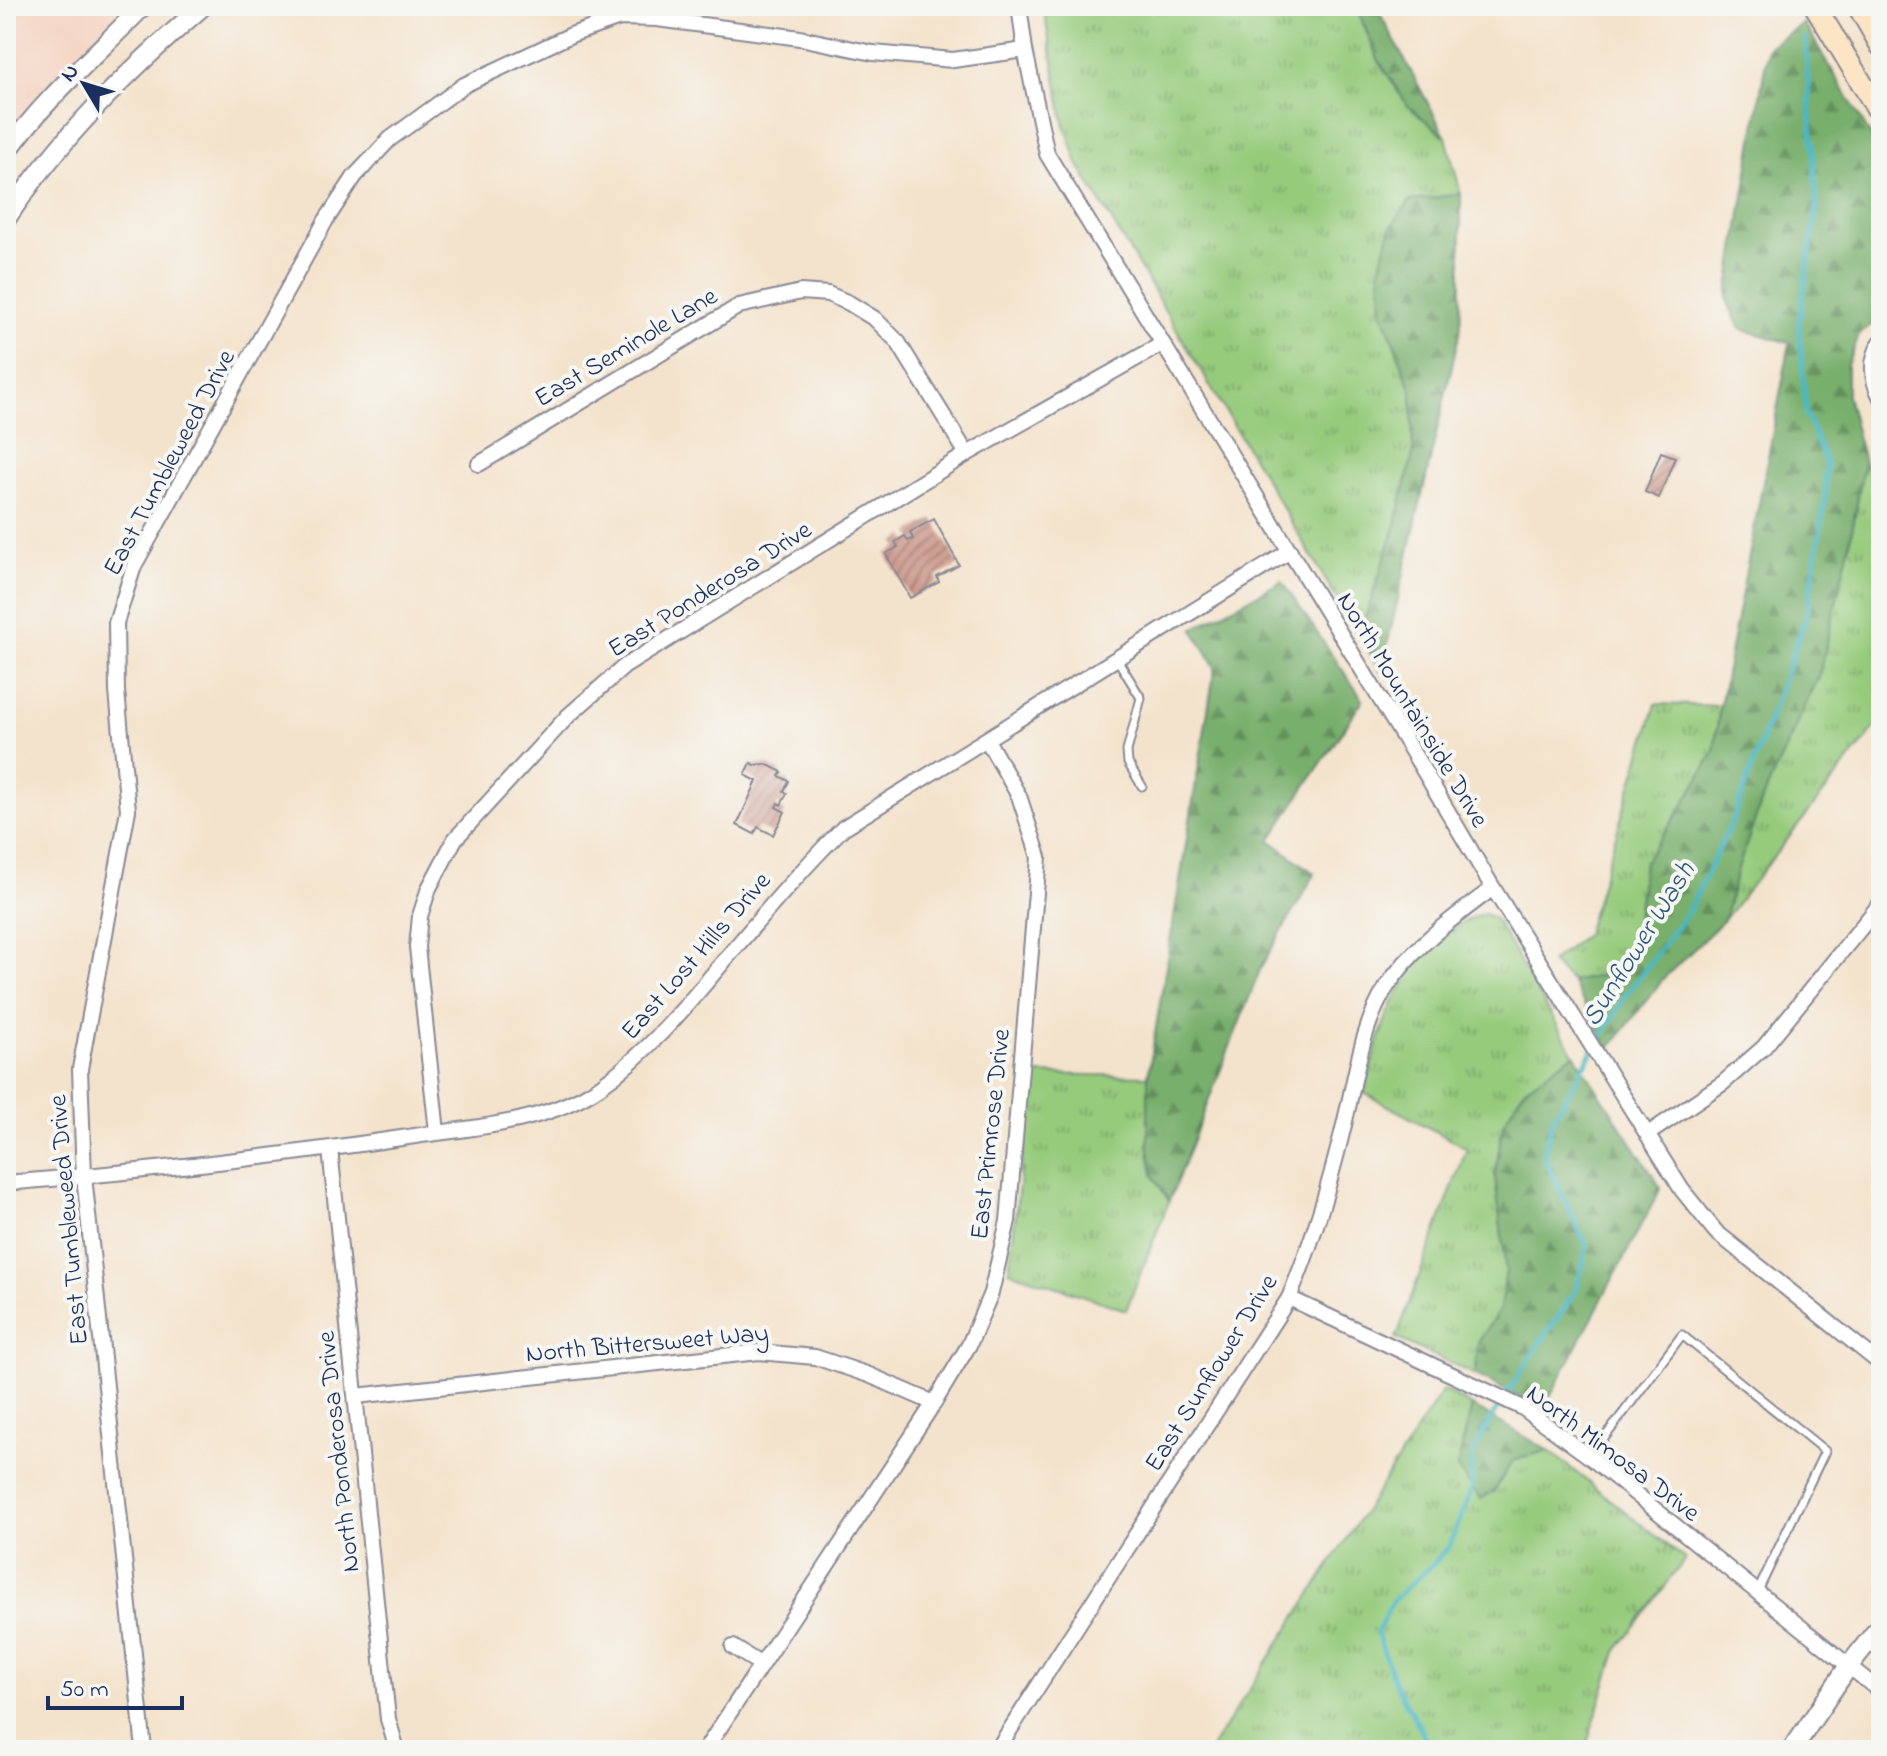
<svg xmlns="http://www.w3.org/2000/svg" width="1887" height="1756" font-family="'Indie Flower',sans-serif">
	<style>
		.built { fill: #f5d3c1 }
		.grass { fill: url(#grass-tufts); stroke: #587d6d; stroke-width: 2 }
		.forest { fill: url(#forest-firs); stroke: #4a6f65; stroke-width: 2 }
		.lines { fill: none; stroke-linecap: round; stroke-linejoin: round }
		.stream { stroke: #49b7c3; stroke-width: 5 }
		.building { fill: url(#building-hatch) }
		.service-casing { stroke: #888995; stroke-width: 11 }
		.minor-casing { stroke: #888995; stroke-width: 18 }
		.tertiary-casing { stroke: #888995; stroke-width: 22 }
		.secondary-casing { stroke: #888995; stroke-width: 24 }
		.service { stroke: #fff; stroke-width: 7 }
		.minor { stroke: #fff; stroke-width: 14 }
		.tertiary { stroke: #fff; stroke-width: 18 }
		.secondary { stroke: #fce5c4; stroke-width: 20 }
		.labels { text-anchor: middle; stroke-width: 8; stroke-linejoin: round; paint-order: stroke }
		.street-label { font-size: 26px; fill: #1b2f5e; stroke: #f6f6f2 }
		.water-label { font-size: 28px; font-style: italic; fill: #29587c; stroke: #f6f6f2 }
	</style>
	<defs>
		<pattern id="grass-tufts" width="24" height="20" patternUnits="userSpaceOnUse" patternTransform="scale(2)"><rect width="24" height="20" fill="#96cb7c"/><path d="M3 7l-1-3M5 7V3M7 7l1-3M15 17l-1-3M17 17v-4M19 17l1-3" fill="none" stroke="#7aa569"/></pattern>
		<pattern id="forest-firs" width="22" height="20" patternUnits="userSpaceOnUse" patternTransform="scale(2)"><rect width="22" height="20" fill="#78af6c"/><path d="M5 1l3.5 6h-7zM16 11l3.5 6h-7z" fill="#628f5c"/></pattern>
		<pattern id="building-hatch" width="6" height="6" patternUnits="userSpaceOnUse" patternTransform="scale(2)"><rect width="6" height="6" fill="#ce9c8e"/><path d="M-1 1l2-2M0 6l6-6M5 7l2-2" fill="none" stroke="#a68077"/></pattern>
	</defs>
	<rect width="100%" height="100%" fill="#f6f6f2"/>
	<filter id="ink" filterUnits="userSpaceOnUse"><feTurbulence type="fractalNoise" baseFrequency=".0125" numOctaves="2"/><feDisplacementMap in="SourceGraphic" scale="16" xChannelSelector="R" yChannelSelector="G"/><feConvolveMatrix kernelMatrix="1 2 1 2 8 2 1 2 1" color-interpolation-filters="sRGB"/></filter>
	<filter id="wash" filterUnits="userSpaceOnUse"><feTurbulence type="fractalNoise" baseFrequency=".006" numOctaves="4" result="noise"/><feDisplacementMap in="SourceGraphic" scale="32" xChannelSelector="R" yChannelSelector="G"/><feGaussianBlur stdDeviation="1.8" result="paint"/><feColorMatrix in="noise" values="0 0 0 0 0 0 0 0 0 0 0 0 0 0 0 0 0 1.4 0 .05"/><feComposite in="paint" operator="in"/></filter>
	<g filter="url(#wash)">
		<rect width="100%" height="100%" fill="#f4e3cc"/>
		<!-- built -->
		<polygon class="built" points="6,6 143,6 6,153"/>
		<!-- grass -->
		<g class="grass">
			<polygon points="1043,6 1356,6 1379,61 1408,106 1446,137 1461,194 1410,202 1382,311 1412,391 1413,454 1395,528 1359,636 1078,164 1064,122"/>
			<polygon points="1864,462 1881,507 1881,720 1724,920 1738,868 1763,797 1819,676 1850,542"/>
			<polygon points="1656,704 1720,706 1714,752 1683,806 1644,862 1634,943 1613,973 1572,982 1551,962 1586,934"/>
			<path d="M 1485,914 L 1495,919 L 1574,1054 L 1524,1089 L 1495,1176 L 1506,1272 L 1500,1309 L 1478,1343 L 1476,1375 L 1396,1338 L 1467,1148 L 1364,1093 C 1382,1027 1389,987 1442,939 C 1455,928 1468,916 1485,914 Z"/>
			<polygon points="1032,1074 1148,1076 1148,1144 1153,1175 1169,1201 1126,1310 1009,1271"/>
			<polygon points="1443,1390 1472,1406 1457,1468 1493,1492 1512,1461 1548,1450 1685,1559 1616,1652 1585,1750 1210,1750"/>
		</g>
		<!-- forest -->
		<g class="forest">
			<polygon points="1356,6 1376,6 1446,137 1408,106 1379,61"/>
			<polygon points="1804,23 1881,153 1881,317 1859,335 1847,365 1847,396 1864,462 1850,542 1819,676 1763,797 1738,868 1724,920 1664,978 1609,1049 1572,982 1613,973 1634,943 1644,862 1683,806 1714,752 1720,706 1790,343 1740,329 1727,300 1768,47"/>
			<polygon points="1461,194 1461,327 1381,672 1359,636 1395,528 1413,454 1412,391 1382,311 1380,270 1390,228 1410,201"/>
			<polygon points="1282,581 1363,700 1270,840 1315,874 1262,965 1169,1201 1153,1175 1148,1144 1148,1076 1215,667 1193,629"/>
			<polygon points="1574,1054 1661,1188 1543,1410 1476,1375 1478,1343 1500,1309 1506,1272 1495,1176 1503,1123 1524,1089"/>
			<polygon points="1472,1406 1548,1450 1513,1461 1493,1492 1481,1499 1457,1468"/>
		</g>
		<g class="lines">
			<!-- stream -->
			<polyline class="stream" points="1428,1750 1422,1731 1395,1684 1377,1633 1393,1600 1430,1567 1449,1547 1472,1489 1472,1455 1488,1423 1539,1344 1576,1291 1587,1247 1544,1157 1552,1121 1625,996 1688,912 1733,820 1807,614 1825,499 1826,463 1806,414 1799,323 1817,206 1805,38"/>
		</g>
		<g id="blocks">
			<!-- building -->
			<g class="building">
				<polygon points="1661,452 1675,457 1659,498 1645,492"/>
				<polygon points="934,519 959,565 937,577 939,582 910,598 886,554 898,547 895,542 905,536 908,541 913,539 910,532"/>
				<polygon points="751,763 755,765 766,764 782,772 779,776 789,781 784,791 787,793 781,805 778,803 776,807 785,812 773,835 758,827 754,834 737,825 757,781 745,775"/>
			</g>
		</g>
	</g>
	<g filter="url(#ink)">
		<use href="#blocks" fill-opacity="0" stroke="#888995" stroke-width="2"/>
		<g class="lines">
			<!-- service casing -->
			<g class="service-casing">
				<g id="service">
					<polyline points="1117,659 1141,698 1127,751 1128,763 1142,786"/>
					<polyline points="1590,1457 1682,1335 1825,1451 1757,1593"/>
				</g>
			</g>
			<!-- minor casing -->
			<g class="minor-casing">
				<g id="minor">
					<polyline points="1019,6 1025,50 1047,154 1421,766 1493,888 1682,1190 1716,1232 1881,1364"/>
					<path d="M 1881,342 C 1869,361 1871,379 1881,398"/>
					<polyline points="479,464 739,306 801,292 828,294 849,303 875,319 898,342 967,454"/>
					<polyline points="437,1132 417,947 420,916 429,888 455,839 568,716 625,666 967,454 1162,344"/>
					<polyline points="1648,1134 1723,1083 1764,1047 1881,903"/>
					<polyline points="330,1149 388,1719 397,1750"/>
					<path d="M 6,1183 C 140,1172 275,1157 408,1137 C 473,1127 542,1125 599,1087 C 652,1050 692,999 734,949 C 769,908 804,867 843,828 L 1290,551"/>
					<polyline points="1289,1298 1523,1408 1590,1457 1881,1692"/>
					<polyline points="356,1396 759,1352 815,1357 869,1375 934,1403"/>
					<polyline points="733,1647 760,1664"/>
					<polyline points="144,1750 84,1176 80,1069 128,810 117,691 116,623 134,566 326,220 355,176 390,139 464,85 571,35 620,18 657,19 800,38 873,53 953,60 1025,50"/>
					<polyline points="705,1750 934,1403 969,1345 991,1293 1008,1221 1039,857 1019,796 987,740"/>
					<path d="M 997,1750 L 1289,1298 C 1312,1244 1329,1187 1343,1129 C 1355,1083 1360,1029 1386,988 C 1413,946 1453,918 1493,888"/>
				</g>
			</g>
			<!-- tertiary casing -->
			<g class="tertiary-casing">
				<g id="tertiary">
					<path d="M 6,153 C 45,98 97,54 143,6"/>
					<path d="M 6,219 C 60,137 129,70 203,6"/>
					<polyline points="1792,1750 1848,1667 1881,1625"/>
				</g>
			</g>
			<!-- secondary casing -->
			<g class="secondary-casing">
				<g id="secondary">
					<polyline points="1815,6 1881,115"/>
					<polyline points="1858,6 1881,46"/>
				</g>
			</g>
			<!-- service -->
			<use href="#service" class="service"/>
			<!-- minor -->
			<use href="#minor" class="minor"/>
			<!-- tertiary -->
			<use href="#tertiary" class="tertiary"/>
			<!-- secondary -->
			<use href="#secondary" class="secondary"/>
		</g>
	</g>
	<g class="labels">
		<!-- street labels -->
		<g class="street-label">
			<text transform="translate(625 346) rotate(-31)" y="9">East Seminole Lane</text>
			<text transform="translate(168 462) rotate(-62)" y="9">East Tumbleweed Drive</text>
			<text transform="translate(709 588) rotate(-32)" y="9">East Ponderosa Drive</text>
			<text transform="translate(1414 709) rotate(59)" y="9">North Mountainside Drive</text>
			<text transform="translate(695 955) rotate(-49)" y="9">East Lost Hills Drive</text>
			<text transform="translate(989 1134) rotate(-84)" y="9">East Primrose Drive</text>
			<text transform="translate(67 1220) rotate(-95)" y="9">East Tumbleweed Drive</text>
			<text transform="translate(647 1342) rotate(-5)" y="9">North Bittersweet Way</text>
			<text transform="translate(1210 1372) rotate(-58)" y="9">East Sunflower Drive</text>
			<text transform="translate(337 1452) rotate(-96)" y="9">North Ponderosa Drive</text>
			<text transform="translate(1614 1452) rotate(37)" y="9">North Mimosa Drive</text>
		</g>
		<!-- water labels -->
		<g class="water-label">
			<text transform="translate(1637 943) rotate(-58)" y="10">Sunflower Wash</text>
		</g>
	</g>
	<!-- margin -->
	<rect width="1887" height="1756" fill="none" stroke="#f6f6f2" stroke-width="32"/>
	<!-- north arrow -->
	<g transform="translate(84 84) rotate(308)" stroke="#f6f6f2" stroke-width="6" paint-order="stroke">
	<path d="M0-6L14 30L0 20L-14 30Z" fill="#1b2f5e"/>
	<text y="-12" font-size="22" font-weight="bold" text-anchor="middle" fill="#1b2f5e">N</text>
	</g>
	<!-- scale -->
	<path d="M48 1696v12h134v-12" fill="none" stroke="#1b2f5e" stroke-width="4"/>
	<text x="60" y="1696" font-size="24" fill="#1b2f5e" stroke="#f6f6f2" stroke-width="6" paint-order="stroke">50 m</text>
</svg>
